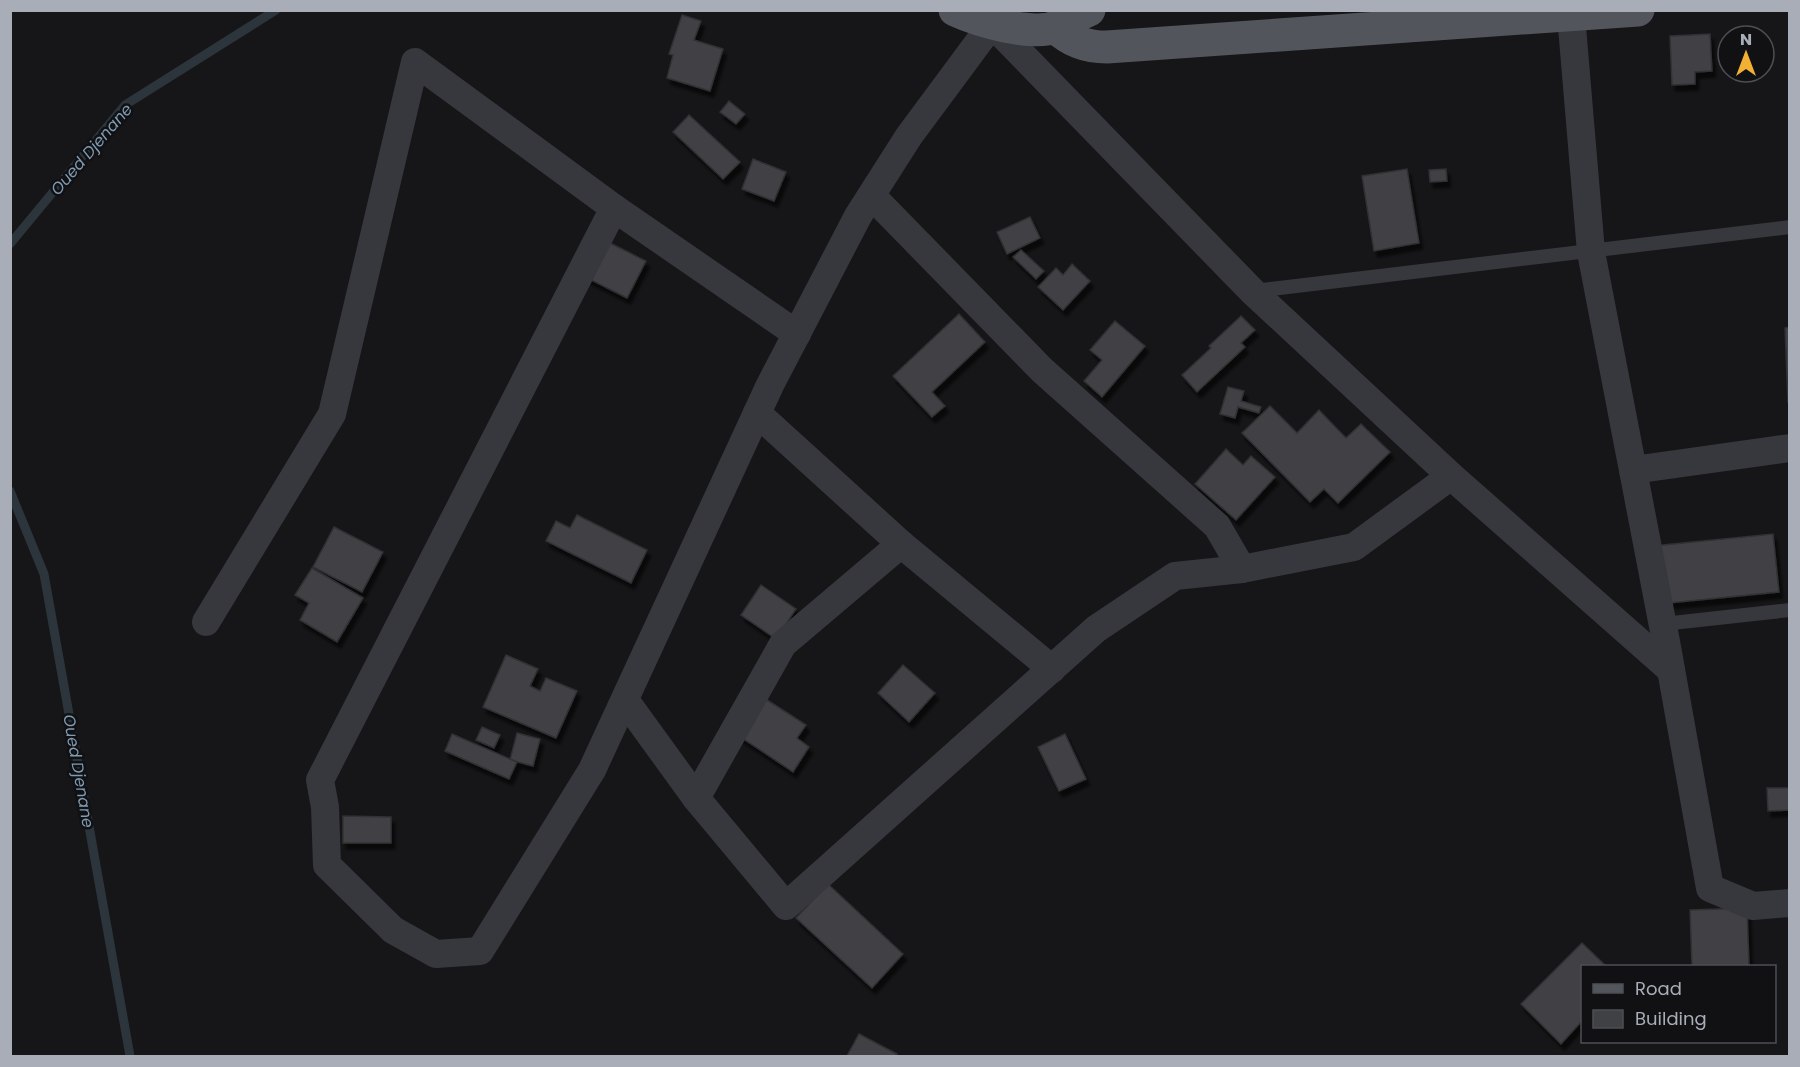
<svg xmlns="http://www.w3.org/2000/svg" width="1800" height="1067" font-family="Poppins,sans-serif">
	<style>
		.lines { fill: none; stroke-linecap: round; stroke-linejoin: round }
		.stream { stroke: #2c353c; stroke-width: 9 }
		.building { fill: #404145; stroke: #303034; stroke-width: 1.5; filter: url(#shadow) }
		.service { stroke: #37383d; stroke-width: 14 }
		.minor { stroke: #37383d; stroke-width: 28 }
		.primary { stroke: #53555c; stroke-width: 33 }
		.labels { text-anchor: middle; stroke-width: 5; stroke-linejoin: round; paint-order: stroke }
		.water-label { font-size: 16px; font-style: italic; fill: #7f9bb3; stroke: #111113 }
	</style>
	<defs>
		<filter id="shadow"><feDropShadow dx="3.5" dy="6" stdDeviation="1.5" flood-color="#0009"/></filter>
	</defs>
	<rect width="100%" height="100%" fill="#161618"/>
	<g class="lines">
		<!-- stream -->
		<g class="stream">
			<polyline points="10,244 125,105 276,10"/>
			<polyline points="10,491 44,574 130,1056"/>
		</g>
	</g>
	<!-- building -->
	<g class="building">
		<polygon points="682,15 701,21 694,40 723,49 710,91 667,78 673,55 669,54"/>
		<polygon points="1710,34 1712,71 1695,72 1695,84 1672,85 1670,36"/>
		<polygon points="729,101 745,114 736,124 720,112"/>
		<polygon points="689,115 740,162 723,179 673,132"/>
		<polygon points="753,159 786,172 774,201 742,189"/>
		<polygon points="1407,169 1419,243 1374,251 1362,176"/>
		<polygon points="1446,169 1447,181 1430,182 1429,170"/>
		<polygon points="1030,217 1040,238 1007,254 997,232"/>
		<polygon points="602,239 646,261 627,298 583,276"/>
		<polygon points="1021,250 1044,271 1036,279 1013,257"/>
		<polygon points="1072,264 1090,281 1063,310 1038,287 1056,268 1063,275"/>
		<polygon points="959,314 985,342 932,392 945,406 932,417 893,376"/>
		<polygon points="1241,316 1255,330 1241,343 1245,347 1197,392 1182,375 1211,348 1209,346"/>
		<polygon points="1115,321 1145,346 1102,397 1084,381 1102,360 1090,350"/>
		<polygon points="1790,327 1790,402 1788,402 1785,328"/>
		<polygon points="1228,387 1244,391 1241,401 1261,407 1259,413 1238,407 1235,418 1220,414"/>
		<polygon points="1270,406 1297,433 1319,410 1346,438 1361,424 1390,452 1338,503 1324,489 1310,502 1242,433"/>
		<polygon points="1226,449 1243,465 1251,456 1275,477 1236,520 1195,484"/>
		<polygon points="577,515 647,550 631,583 546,541 556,521 570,528"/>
		<polygon points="334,527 383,552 362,592 313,567"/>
		<polygon points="1773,534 1779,592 1659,604 1653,546"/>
		<polygon points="312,568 363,598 337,642 300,620 309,603 295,595"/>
		<polygon points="761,585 796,609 776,639 741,615"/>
		<polygon points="506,655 538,669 530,686 540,691 546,678 577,691 556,738 483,707"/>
		<polygon points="903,665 935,693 909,722 878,693"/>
		<polygon points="761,696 806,725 797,738 809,747 793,772 736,734"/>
		<polygon points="482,727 500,735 494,748 476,740"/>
		<polygon points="517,733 540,739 533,766 510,760"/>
		<polygon points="452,734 517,762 509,779 445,751"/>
		<polygon points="1065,734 1086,779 1059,791 1038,747"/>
		<polygon points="1767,788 1790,788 1790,810 1768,811"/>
		<polygon points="343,816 391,817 391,843 343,843"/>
		<polygon points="828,884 903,954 872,988 796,918"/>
		<polygon points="1747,908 1749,966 1692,966 1690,910"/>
		<polygon points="1582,943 1606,966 1582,966 1582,1021 1561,1044 1521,1004"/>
		<polygon points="859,1034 897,1054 895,1056 847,1056"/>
	</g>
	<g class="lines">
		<!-- service -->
		<g class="service">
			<polyline points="1254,291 1790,227"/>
			<polyline points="1663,624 1790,610"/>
		</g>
		<!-- minor -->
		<g class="minor">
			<polyline points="1571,15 1591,252 1667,647 1710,888 1753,906 1790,903"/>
			<polyline points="872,196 1042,370 1217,526 1242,569"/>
			<polyline points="614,208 320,780 325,807 327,865 393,930 436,954 480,951 592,770 770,385 858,216 909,136 992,24 1252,291 1451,476 1671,670"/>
			<polyline points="757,413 901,544 1052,669"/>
			<polyline points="1633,470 1790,448"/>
			<polyline points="206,622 332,414 415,62 614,208 797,334"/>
			<polyline points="625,700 696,798 786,906 1096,629 1175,576 1242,569 1354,547 1451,476"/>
			<polyline points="696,798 783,644 901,544"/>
		</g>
		<!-- primary -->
		<g class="primary">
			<path d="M 955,10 C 979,21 1031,36 1056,27 C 1067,22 1077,15 1089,10"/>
			<path d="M 1055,27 C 1071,41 1085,47 1107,47 L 1638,10"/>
		</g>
	</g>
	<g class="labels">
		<!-- water labels -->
		<g class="water-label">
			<text transform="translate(91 149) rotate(-49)" y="6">Oued Djenane</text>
			<text transform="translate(79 771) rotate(80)" y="6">Oued Djenane</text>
		</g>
	</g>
	<!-- border -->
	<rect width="1800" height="1067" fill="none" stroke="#a8adb8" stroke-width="24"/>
	<!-- legend -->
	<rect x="1581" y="965" width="195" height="78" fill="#111113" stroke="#4d4f55" stroke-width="1.5"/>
	<rect x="1593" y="984" width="30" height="9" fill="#53555c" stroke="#4d4f55" stroke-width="1.5"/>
	<text x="1635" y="995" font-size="18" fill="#a8adb8">Road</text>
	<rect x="1593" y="1010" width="30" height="18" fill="#404145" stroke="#4d4f55" stroke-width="1.5"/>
	<text x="1635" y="1025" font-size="18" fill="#a8adb8">Building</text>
	<!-- north arrow -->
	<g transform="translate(1746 54)"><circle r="28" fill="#111113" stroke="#4d4f55" stroke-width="1.5"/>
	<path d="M0-4.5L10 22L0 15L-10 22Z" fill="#f2b134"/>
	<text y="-9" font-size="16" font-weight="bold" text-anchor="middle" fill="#a8adb8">N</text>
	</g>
</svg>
